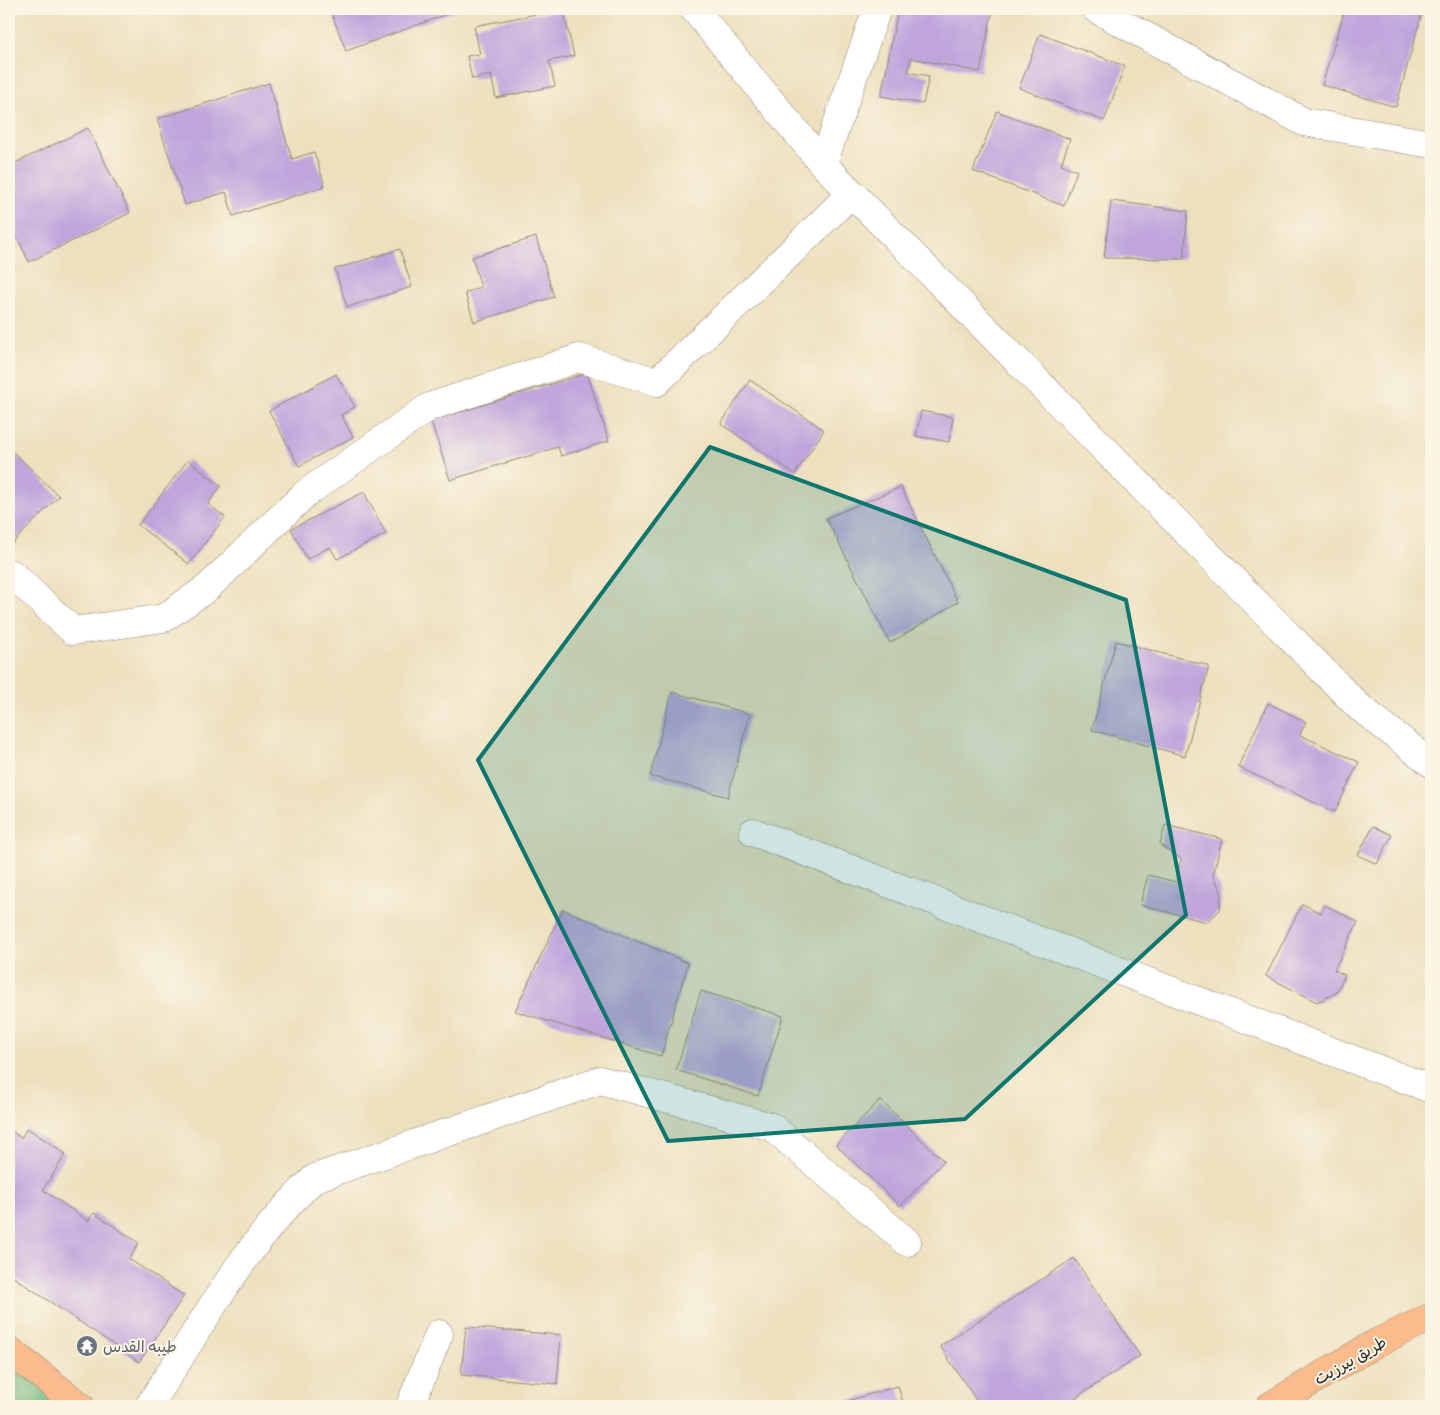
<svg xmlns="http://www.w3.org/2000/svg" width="1440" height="1415" font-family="'Gochi Hand','Playpen Sans Arabic',sans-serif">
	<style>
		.forest { fill: #70b478; stroke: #4e7052 }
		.building { fill: #bfa5dc }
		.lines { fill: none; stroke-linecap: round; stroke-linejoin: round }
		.minor-casing { stroke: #8c8674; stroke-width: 29 }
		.major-casing { stroke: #8c8674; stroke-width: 29 }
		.minor { stroke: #fff; stroke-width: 28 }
		.major { stroke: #fbbb8c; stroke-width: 28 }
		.marked { fill: #0f766e; fill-opacity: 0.2; stroke: #0f766e; stroke-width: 4; stroke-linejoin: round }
		.labels { text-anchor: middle; stroke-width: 4; stroke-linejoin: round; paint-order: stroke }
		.worship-label { font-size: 16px; fill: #5b616d; stroke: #fcf5e5; text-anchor: start }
		.street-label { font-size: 16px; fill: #2b2b2b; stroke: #fcf5e5 }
	</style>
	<rect width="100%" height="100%" fill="#fcf5e5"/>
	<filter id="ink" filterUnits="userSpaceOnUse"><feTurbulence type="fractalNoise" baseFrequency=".02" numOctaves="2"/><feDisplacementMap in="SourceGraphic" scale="10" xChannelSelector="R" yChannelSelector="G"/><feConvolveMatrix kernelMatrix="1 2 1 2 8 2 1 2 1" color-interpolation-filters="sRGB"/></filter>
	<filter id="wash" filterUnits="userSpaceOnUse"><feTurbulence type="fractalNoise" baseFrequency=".0096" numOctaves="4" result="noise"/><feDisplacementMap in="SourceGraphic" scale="20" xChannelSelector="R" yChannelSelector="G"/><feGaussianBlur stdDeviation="1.12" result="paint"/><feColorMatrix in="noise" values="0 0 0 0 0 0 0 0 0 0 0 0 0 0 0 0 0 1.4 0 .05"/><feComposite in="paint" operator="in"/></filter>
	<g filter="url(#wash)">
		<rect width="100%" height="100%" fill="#ede0be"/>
		<!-- forest -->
		<polygon class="forest" points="9,1350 72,1406 9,1406"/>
		<g id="blocks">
			<!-- building -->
			<g class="building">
				<polygon points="330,9 461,9 346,51"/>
				<polygon points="563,9 574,56 549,61 555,86 496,98 491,75 472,79 467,56 480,54 474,26"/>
				<polygon points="898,9 993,9 980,72 911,58 908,72 929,76 923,104 881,96"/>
				<polygon points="1345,9 1423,9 1396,107 1322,85"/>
				<polygon points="1040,34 1125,66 1104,121 1019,88"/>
				<polygon points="269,83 292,159 314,152 325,186 233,216 226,192 185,205 157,119"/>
				<polygon points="997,111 1070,139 1061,164 1077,171 1064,206 973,171"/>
				<polygon points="88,128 130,213 29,262 9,220 9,166"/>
				<polygon points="1111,201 1188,211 1184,259 1104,258"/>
				<polygon points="536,237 554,297 474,322 465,293 481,287 472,257"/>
				<polygon points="400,249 412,287 347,307 335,269"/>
				<polygon points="587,373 609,441 561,456 558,447 450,480 431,421"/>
				<polygon points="336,374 355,407 341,415 353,437 299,466 269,411"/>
				<polygon points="750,380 824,430 795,474 721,424"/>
				<polygon points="921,411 953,417 949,442 916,436"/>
				<polygon points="12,451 59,496 9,547 9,454"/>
				<polygon points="188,460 221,486 208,504 225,517 189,564 138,525"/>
				<polygon points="901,487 958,602 890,643 826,518"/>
				<polygon points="364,492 386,534 337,559 330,547 307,559 291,529"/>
				<polygon points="1116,641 1209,666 1185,756 1092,730"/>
				<polygon points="672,692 750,714 728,797 650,776"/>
				<polygon points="1268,703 1306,722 1300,735 1359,762 1335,812 1238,767"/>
				<polygon points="1165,825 1222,839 1213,875 1221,891 1220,910 1207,922 1140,905 1148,875 1176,882 1181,859 1160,845"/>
				<polygon points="1373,826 1392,835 1377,864 1358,855"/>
				<polygon points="1302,904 1321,913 1325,905 1358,922 1334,970 1345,975 1336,993 1317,1002 1266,976"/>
				<polygon points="563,909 688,963 661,1056 515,1011"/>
				<polygon points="701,991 783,1016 758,1096 676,1070"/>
				<polygon points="880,1100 944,1161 900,1206 836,1145"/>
				<polygon points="27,1128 66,1154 43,1190 88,1221 94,1213 139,1243 129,1259 184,1296 139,1362 9,1274 9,1129 21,1138"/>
				<polygon points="1074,1258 1140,1356 1063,1406 980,1406 940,1346"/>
				<polygon points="466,1327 561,1335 557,1384 461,1375"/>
				<polygon points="898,1386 904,1406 830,1406"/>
			</g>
		</g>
	</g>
	<g filter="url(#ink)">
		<use href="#blocks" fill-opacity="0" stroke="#8c8674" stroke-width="1"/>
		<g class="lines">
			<!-- minor casing -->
			<g class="minor-casing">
				<g id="minor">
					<polyline points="694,9 823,164 1358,706 1431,763"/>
					<polyline points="1096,9 1304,122 1431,144"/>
					<polyline points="823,164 877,9"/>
					<polyline points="12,574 73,631 164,618 207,588 305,494 429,407 579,358 657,382 852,193"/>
					<polyline points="753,832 1431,1089"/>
					<path d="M 149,1406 C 200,1328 245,1242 315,1178 L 600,1080 L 772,1127 L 907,1242"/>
					<polyline points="410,1406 439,1334"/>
				</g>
			</g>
			<!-- major casing -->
			<g class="major-casing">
				<g id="major">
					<polyline points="9,1350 80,1406"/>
					<polyline points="1270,1406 1376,1343 1431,1317"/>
				</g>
			</g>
			<!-- minor -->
			<use href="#minor" class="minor"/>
			<!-- major -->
			<use href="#major" class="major"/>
		</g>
	</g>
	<!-- marked area -->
	<path class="marked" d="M 710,447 L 1126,600 L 1186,915 L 965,1119 L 668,1141 L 478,760 Z"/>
	<!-- icons -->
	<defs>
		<g id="temple-disc" transform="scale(1.125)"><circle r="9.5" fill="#6b7280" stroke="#fcf5e5"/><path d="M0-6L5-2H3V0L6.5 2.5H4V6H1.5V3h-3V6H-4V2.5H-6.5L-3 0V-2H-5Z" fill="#fff"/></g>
	</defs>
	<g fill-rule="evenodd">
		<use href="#temple-disc" x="87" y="1346"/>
	</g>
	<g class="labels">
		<!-- worship labels -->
		<g class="worship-label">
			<text x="103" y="1352">طيبه القدس</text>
		</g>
		<!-- street labels -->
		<g class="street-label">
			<text transform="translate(1350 1360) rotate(-30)" y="6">طريق بيرزيت</text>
		</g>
	</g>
	<!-- margin -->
	<rect width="1440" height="1415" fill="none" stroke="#fcf5e5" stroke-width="30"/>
</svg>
